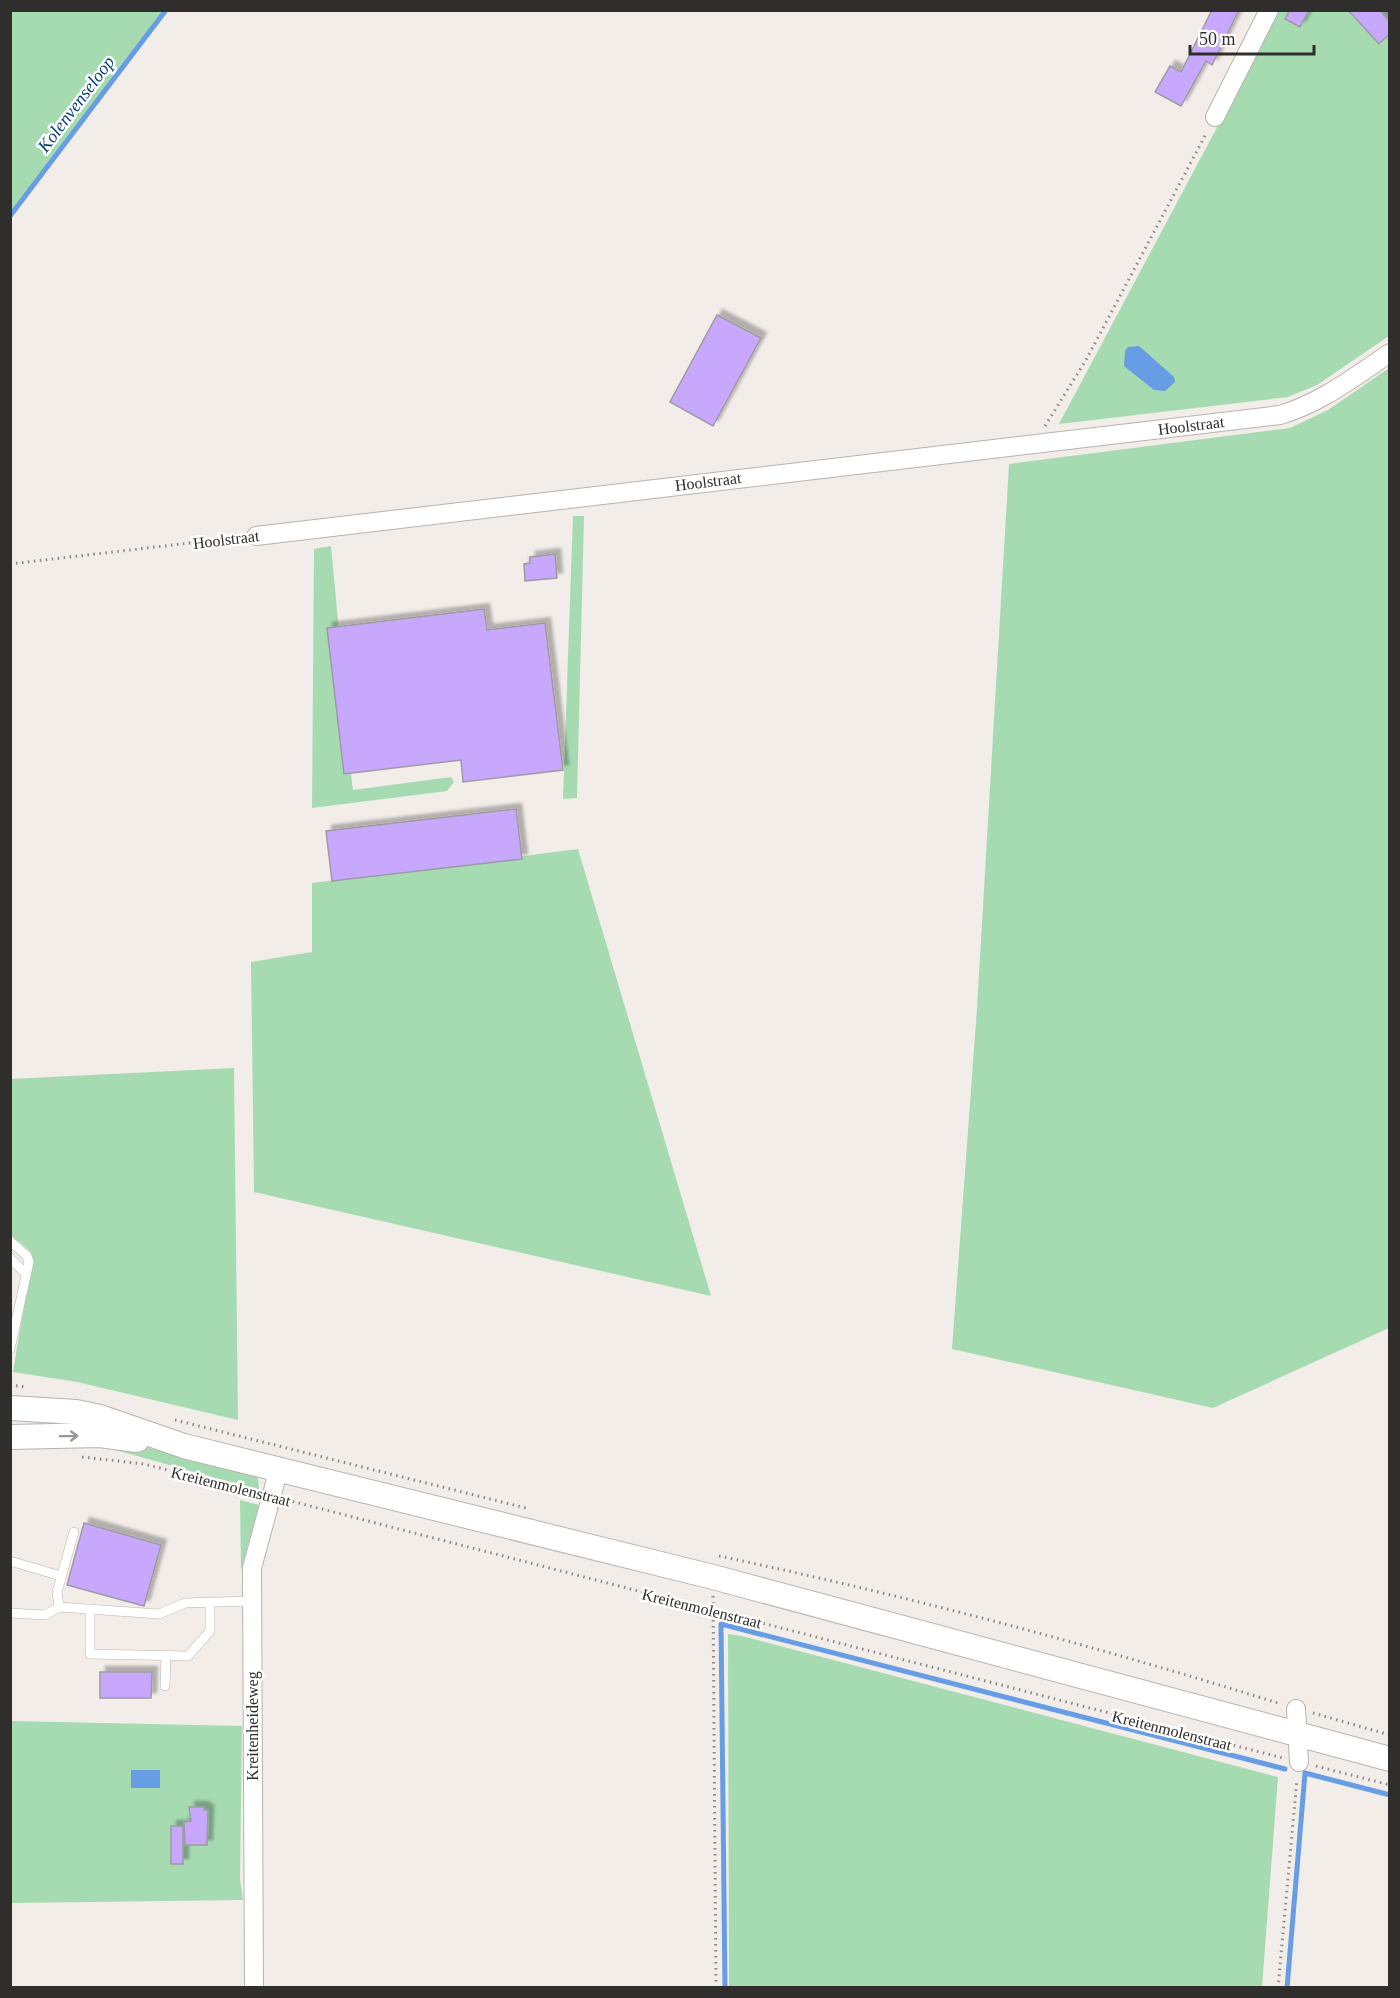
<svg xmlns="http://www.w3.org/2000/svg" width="1400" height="1998" font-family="Georgia,serif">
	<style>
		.green { fill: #a6dbb1 }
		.water { fill: #679de4 }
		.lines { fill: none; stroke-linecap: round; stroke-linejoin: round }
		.stream { stroke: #679de4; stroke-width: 5 }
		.building { fill: #c7a8fc; stroke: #9d9ba1; stroke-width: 1.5; filter: url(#shadow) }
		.lane-casing { stroke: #b8b3af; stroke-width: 10 }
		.street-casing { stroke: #b8b3af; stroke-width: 20 }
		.secondary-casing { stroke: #b8b3af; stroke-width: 26 }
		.path { stroke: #8c8885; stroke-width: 3; stroke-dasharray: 1.5 4.5; stroke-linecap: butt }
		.lane { stroke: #fff; stroke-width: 9 }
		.street { stroke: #fff; stroke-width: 18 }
		.secondary { stroke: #fff; stroke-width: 24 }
		.oneway { stroke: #989696 }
		.labels { text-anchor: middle; stroke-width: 5; stroke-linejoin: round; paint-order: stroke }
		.street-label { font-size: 16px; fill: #302e2c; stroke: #fff }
		.water-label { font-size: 18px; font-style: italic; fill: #073f7e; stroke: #fff }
	</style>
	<defs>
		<filter id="shadow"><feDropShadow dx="5.5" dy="-5.5" stdDeviation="1.5" flood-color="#0004"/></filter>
	</defs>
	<rect width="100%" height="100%" fill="#f2ede9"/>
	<!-- green -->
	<g class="green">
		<polygon points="11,10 164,11 11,211 10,11"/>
		<polygon points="1279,11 1389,11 1389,336 1317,385 1288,397 1059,424"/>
		<polygon points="1389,368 1389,1328 1213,1408 952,1349 977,1008 1009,464 1290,428 1328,410"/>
		<polygon points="573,516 584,516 577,798 563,799"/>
		<polygon points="331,546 339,631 333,631 353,790 451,777 454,782 447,791 312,808 314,549"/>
		<polygon points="578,849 711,1296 254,1192 251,962 312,952 312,883"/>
		<polygon points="234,1068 238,1420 77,1382 13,1372 32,1257 31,1252 11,1235 10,1079"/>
		<polygon points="87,1442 145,1447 253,1473 258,1477 259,1490"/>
		<polygon points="240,1500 259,1505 241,1570"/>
		<polygon points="728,1634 742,1636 1278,1777 1262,1987 729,1987"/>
		<polygon points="11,1721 242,1726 240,1879 243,1900 11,1903"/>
	</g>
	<!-- water -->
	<g class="water">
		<polygon points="1139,346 1174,377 1175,382 1165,391 1154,390 1124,366 1125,351 1128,347"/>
		<rect x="131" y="1770" width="29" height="18"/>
	</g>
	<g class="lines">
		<!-- stream -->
		<g class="stream">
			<polyline points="10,216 166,10"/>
			<polyline points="725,1988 721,1624 1285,1769"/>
			<polyline points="1287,1988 1305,1773 1390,1795"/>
		</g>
	</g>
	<!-- building -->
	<g class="building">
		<polygon points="1212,10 1239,10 1212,65 1206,61 1181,106 1155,92 1170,66 1181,72"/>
		<polygon points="1290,10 1309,10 1300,27 1285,19"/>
		<polygon points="1348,10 1380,10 1389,21 1389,34 1379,44"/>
		<polygon points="717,315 761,338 713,426 670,402"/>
		<polygon points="555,554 557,578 525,581 524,564 530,563 530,557"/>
		<polygon points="484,609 487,630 545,623 563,770 463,782 461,760 344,774 327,628"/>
		<polygon points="516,809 522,859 332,881 326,831"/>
		<polygon points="84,1523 161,1545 144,1606 67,1585"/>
		<polygon points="100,1672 152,1672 151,1698 100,1698"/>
		<polygon points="189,1807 204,1807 204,1810 208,1810 207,1845 185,1845 184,1822 191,1821"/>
		<rect x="171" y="1826" width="12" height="38"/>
	</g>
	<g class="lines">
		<!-- lane casing -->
		<g class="lane-casing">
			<g id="lane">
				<polyline points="10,1241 27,1256 29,1262 10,1349"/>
				<polyline points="10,1258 26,1274"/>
				<polyline points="10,1561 61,1576"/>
				<polyline points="59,1607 57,1592 74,1532"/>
				<polyline points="90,1609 90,1654 188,1656 210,1631 210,1603"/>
				<polyline points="10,1613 45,1615 59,1607 159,1614 185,1603 252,1601"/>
				<polyline points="165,1686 166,1656"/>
			</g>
		</g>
		<!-- street casing -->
		<g class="street-casing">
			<g id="street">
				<polyline points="1215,117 1269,10"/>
				<path d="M 256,536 L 1280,415 C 1321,403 1354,377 1390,353"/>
				<polyline points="1296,1709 1299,1762"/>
				<polyline points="254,1988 252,1568 279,1468"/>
			</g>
		</g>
		<!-- secondary casing -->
		<g class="secondary-casing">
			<g id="secondary">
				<polyline points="10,1408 76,1412 100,1417 184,1446 713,1577 1390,1759"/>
				<polyline points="10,1437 100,1435 137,1440"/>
			</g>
		</g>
		<!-- path -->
		<g class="path">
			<polyline points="1045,426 1086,360 1207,132"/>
			<polyline points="10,564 241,537"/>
			<polyline points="10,1385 25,1387"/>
			<polyline points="175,1420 526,1508"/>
			<polyline points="82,1457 144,1464 255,1492"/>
			<polyline points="287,1500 1283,1758"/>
			<path d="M 719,1556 C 909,1596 1096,1646 1281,1704"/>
			<polyline points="713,1596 716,1988"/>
			<polyline points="1313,1713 1390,1735"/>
			<polyline points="1316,1766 1390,1785"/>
			<polyline points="1278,1988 1297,1779"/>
		</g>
		<!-- lane -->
		<use href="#lane" class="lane"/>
		<!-- street -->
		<use href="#street" class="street"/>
		<!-- secondary -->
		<use href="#secondary" class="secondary"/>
	</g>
	<!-- one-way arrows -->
	<defs><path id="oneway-shaft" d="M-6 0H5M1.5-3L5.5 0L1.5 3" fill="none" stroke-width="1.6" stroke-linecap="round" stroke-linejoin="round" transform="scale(1.5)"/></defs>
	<use class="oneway" href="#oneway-shaft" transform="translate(69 1436) rotate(-1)"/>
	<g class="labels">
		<!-- street labels -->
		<g class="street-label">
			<text transform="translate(1191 425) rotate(-7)" y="6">Hoolstraat</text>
			<text transform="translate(708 481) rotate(-7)" y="6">Hoolstraat</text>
			<text transform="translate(226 539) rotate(-7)" y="6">Hoolstraat</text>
			<text transform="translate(231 1486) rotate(14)" y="6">Kreitenmolenstraat</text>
			<text transform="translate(702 1608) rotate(14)" y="6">Kreitenmolenstraat</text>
			<text transform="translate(252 1726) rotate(-90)" y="6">Kreitenheideweg</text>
			<text transform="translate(1172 1730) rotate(14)" y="6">Kreitenmolenstraat</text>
		</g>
		<!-- water labels -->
		<g class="water-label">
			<text transform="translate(76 104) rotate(-53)" y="6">Kolenvenseloop</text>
		</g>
	</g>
	<!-- border -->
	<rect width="1400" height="1998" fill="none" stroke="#302e2c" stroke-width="24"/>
	<!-- scale -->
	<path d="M1190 45v9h124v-9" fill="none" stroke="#302e2c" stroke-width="3"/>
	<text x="1199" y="45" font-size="18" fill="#302e2c" stroke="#ffffff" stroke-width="4.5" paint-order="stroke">50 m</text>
</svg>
